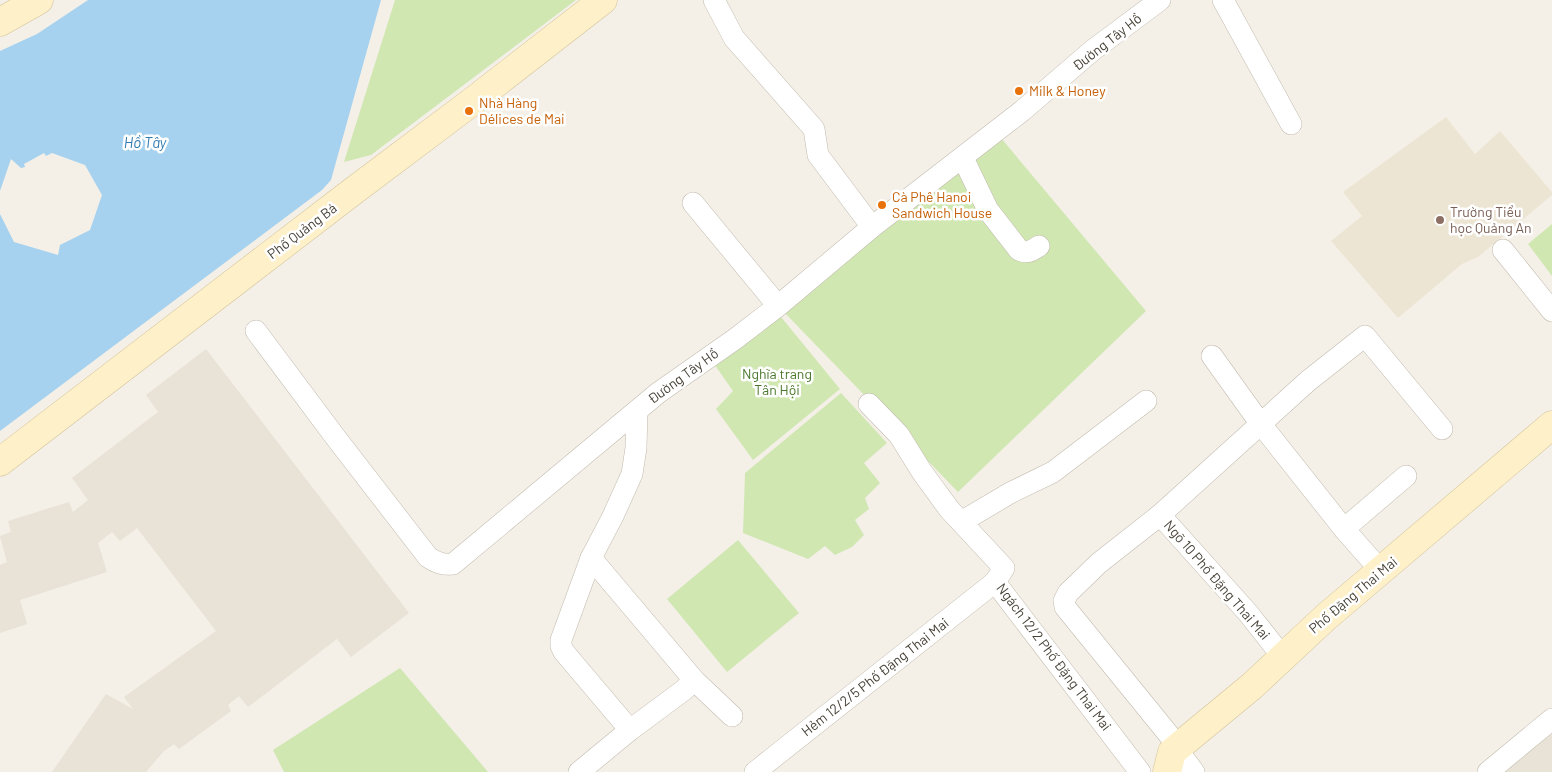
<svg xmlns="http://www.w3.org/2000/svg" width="1552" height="772" font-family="Barlow,sans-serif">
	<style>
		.residential { fill: #e8e2d7 }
		.education { fill: #ede5d3 }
		.green { fill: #d0e7b2 }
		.water { fill: #a6d2ef }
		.pier { fill: #f4f0e8 }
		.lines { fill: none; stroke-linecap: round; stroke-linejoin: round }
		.street-casing { stroke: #c2bbae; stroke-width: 22 }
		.secondary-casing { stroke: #d3c399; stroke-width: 29 }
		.street { stroke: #fff; stroke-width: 21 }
		.secondary { stroke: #fef0c9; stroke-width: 28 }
		.food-dot { fill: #e8710a; stroke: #fff; stroke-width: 2 }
		.education-dot { fill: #8d6e63; stroke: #fff; stroke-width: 2 }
		.labels { text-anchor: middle; stroke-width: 5; stroke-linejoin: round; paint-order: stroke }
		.street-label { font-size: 14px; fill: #474137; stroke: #fff }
		.food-label { font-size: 14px; fill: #c56008; stroke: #fff; text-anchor: start }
		.education-label { font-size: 14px; fill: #785e54; stroke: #fff; text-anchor: start }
		.park-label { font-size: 14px; fill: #49782b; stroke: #fff }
		.water-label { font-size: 15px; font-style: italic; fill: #317cb2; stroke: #fff }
	</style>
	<rect width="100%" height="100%" fill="#f4f0e8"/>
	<!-- residential -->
	<g class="residential">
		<polygon points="206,349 409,613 351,657 337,639 248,707 239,696 228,705 231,711 179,749 174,744 164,751 146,772 52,772 106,694 133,709 124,697 216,631 137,528 120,541 112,532 98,543 107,572 20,600 27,624 0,633 0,565 7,562 0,536 11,532 8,521 69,502 73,512 88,500 72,478 158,412 146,395"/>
		<polygon points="1552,723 1552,772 1492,772"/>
	</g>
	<!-- education -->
	<polygon class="education" points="1446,117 1475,154 1500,131 1552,192 1552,195 1478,257 1462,264 1398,318 1331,241 1362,216 1343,192"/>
	<!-- green -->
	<g class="green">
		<polygon points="395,0 576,0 371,155 344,162"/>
		<polygon points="1001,138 1146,311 958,492 783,311"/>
		<polygon points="1552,224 1552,276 1528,244"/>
		<polygon points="777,312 840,389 753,460 716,409 733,391 712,361"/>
		<polygon points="841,393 887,443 864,463 880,483 865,498 869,509 855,520 864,535 852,547 835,555 825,546 808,559 743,533 745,473"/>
		<polygon points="738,540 799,613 727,672 667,599"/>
		<polygon points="400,668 488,772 284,772 273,750"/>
	</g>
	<!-- water -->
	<polygon class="water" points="88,0 381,0 331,180 322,190 0,431 0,51 37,34"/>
	<!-- pier -->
	<polygon class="pier" points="44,153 46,156 52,153 85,165 102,195 90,230 60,245 58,255 14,242 0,214 0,191 11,159 21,168 25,167 24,164"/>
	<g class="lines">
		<!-- street casing -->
		<g class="street-casing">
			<g id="street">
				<polyline points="714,0 734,38 814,129 818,155 872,227"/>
				<polyline points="1223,0 1291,124"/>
				<path d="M 963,158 L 988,210 L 1019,250 C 1028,254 1031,251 1039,246"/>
				<polyline points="693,203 778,306"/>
				<polyline points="1503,250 1552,311"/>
				<path d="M 256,331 L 336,438 L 428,557 C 437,563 443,565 453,564 L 658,393 L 735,339 L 778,306 L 872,227 L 1022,111 L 1093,50 L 1160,0"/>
				<polyline points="1212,356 1260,423 1344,529 1381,571"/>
				<polyline points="869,404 899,435 922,472 949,509 1004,568 995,582 1140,772"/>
				<polyline points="1160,515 1248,613 1282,656"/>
				<polyline points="961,522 1010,493 1053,472 1146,401"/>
				<polyline points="1344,529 1406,476"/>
				<polyline points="694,680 732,716"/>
				<polyline points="630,730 564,652 561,646 561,640 591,558 613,516 632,474 636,448 637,411"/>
				<polyline points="1178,746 1065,607 1064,601 1068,593 1099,563 1160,515 1308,381 1365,336 1442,429"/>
				<polyline points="1176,748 1194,772"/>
				<polyline points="579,772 630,730 684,690 694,680 591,558"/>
				<polyline points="755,772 995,582"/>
				<polyline points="1488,772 1552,719"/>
			</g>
		</g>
		<!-- secondary casing -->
		<g class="secondary-casing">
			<g id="secondary">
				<polyline points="0,22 39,0"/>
				<polyline points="0,462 352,192 473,101 603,0"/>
				<polyline points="1167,772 1172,752 1252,686 1326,617 1552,425"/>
			</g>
		</g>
		<!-- street -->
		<use href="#street" class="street"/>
		<!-- secondary -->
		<use href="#secondary" class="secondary"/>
	</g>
	<!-- markers -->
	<g class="food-dot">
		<circle cx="1019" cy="91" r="5"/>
		<circle cx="469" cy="111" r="5"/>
		<circle cx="882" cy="205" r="5"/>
	</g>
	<circle class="education-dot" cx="1440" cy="220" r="5"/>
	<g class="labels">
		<!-- street labels -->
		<g class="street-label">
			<text transform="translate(1107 42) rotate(-38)" y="5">Đường Tây Hồ</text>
			<text transform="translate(302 231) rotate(-37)" y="5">Phố Quảng Bá</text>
			<text transform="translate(683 376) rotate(-36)" y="5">Đường Tây Hồ</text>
			<text transform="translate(1217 580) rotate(49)" y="5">Ngõ 10 Phố Đặng Thai Mai</text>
			<text transform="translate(1353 595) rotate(-40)" y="5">Phố Đặng Thai Mai</text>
			<text transform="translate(1054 657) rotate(53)" y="5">Ngách 12/2 Phố Đặng Thai Mai</text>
			<text transform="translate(875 677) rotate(-38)" y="5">Hẻm 12/2/5 Phố Đặng Thai Mai</text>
		</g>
		<!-- food labels -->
		<g class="food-label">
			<text x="1029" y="96">Milk &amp; Honey</text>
			<text x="479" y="108">Nhà Hàng<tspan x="479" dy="16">Délices de Mai</tspan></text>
			<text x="892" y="202">Cà Phê Hanoi<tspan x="892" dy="16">Sandwich House</tspan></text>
		</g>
		<!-- education labels -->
		<g class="education-label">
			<text x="1450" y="217">Trường Tiểu<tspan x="1450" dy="16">học Quảng An</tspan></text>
		</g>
		<!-- park labels -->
		<g class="park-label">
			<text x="777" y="379">Nghĩa trang<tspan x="777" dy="16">Tân Hội</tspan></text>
		</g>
		<!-- water labels -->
		<g class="water-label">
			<text x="145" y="148">Hồ Tây</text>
		</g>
	</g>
</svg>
